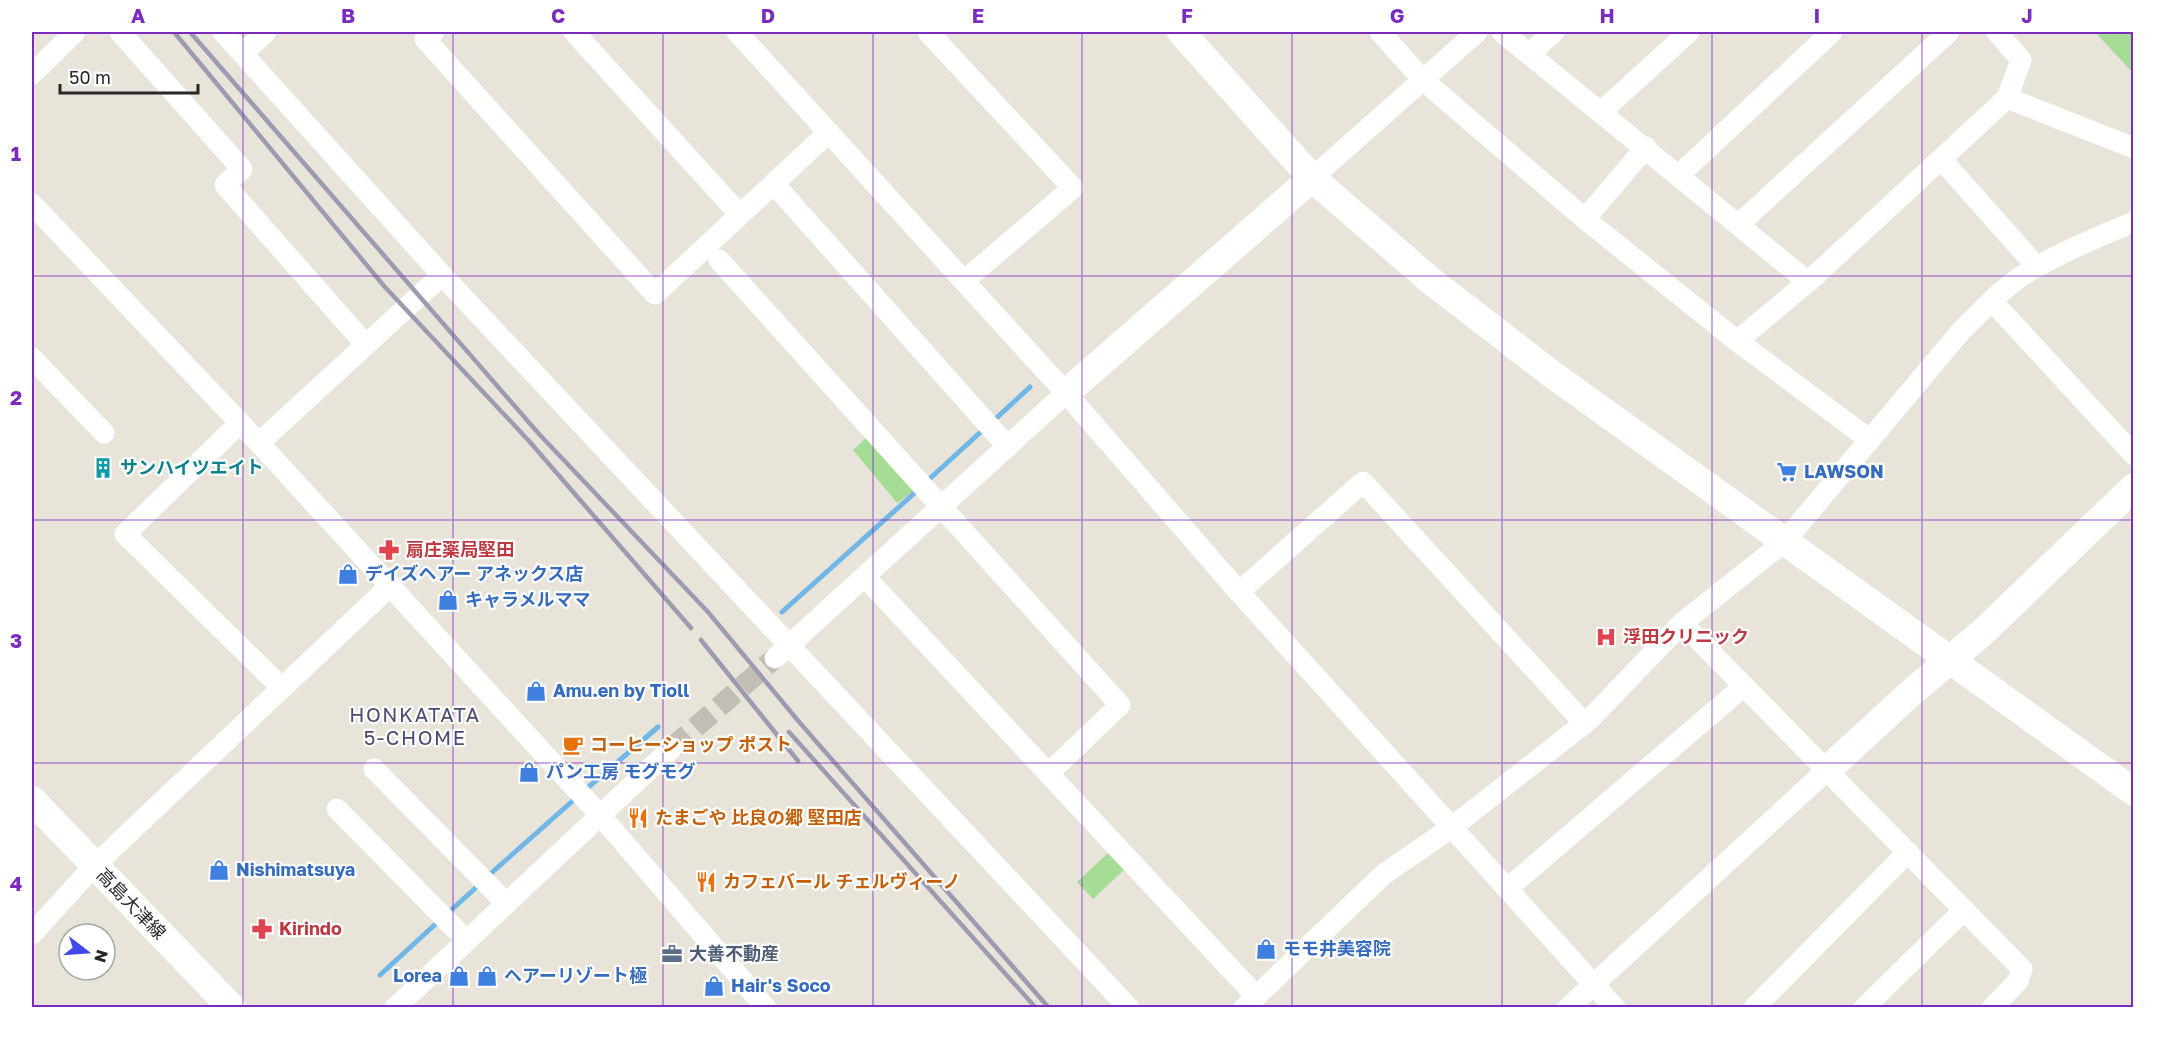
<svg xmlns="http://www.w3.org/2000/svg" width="2165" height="1039" font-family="'Golos Text','Noto Sans JP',sans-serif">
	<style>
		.green { fill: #a5dd97 }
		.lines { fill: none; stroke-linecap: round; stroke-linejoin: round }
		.stream { stroke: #70b6e6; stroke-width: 5 }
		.street-tunnel { stroke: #c2beb5; stroke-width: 21; stroke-dasharray: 21 10; stroke-linecap: butt }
		.street { stroke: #fff; stroke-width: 21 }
		.secondary { stroke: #fff; stroke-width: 28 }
		.rail { stroke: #9c9cb0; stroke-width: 4.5 }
		.grid { fill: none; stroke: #7b2cbf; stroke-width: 1.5; stroke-opacity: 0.55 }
		.labels { text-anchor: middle; stroke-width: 4.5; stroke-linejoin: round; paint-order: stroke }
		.culture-label { font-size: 18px; font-weight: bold; fill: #0d838f; stroke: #fff; text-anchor: start }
		.shop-label { font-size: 18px; font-weight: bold; fill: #366cbe; stroke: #fff; text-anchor: start }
		.health-label { font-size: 18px; font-weight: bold; fill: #be3a42; stroke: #fff; text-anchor: start }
		.food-label { font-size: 18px; font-weight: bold; fill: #c56008; stroke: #fff; text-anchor: start }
		.street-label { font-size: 18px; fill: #272727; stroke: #fff }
		.service-label { font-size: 18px; font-weight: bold; fill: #4e5e75; stroke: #fff; text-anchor: start }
		.neighbourhood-label { font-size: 20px; letter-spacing: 1.5px; fill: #4a4c74; stroke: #fff }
		.neatline { fill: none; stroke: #7b2cbf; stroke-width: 2 }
		.grid-label { font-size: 20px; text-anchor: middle; font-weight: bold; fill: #7b2cbf }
	</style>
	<rect width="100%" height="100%" fill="#e9e4d9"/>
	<!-- green -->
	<g class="green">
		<polygon points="2095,32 2133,32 2133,73"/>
		<polygon points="867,437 914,491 897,503 853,450"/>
		<polygon points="1108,853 1124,870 1093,899 1077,882"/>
	</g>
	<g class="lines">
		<!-- stream -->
		<g class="stream">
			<polyline points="992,422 1030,387"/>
			<polyline points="925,483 985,428"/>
			<polyline points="782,612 919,489"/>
			<polyline points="584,791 658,727"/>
			<polyline points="488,876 577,797"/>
			<polyline points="448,913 481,883"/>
			<polyline points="380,975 441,919"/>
		</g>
		<!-- street-tunnel -->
		<polyline class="street-tunnel" points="672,748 775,658"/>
		<!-- street -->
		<g class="street">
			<polyline points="120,32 242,169 225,185 366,345"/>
			<polyline points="223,32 442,275 1129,1008"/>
			<polyline points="434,32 425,39 655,294 829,132"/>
			<polyline points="574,32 740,215"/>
			<polyline points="737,32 1066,393 1239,592 1615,1008"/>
			<polyline points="928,32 1073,188 964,281"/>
			<polyline points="1380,32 1423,80 1585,219 1737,341 1870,440"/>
			<polyline points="1502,32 1808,282"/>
			<polyline points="243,53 266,32"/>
			<polyline points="1530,53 1554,32"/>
			<polyline points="32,74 75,32"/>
			<polyline points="2007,98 2134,148"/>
			<polyline points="1601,112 1689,32"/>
			<polyline points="1941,159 2037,267"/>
			<polyline points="1679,175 1832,32"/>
			<polyline points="1312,178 1477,32"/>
			<polyline points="774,184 1008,447"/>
			<polyline points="32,204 259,443 600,815 766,1008"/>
			<polyline points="1585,219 1646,147"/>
			<polyline points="1739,224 1949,32"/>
			<polyline points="719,260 1120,705 1050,772"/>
			<polyline points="1992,301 2134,455"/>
			<polyline points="1737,341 1808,282 2007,98 2021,60 1997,32"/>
			<polyline points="32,358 104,433"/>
			<polyline points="259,443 442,275"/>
			<polyline points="866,578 1256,996"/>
			<polyline points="1239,592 1363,482 1584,723"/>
			<polyline points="1682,623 2022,969 2018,981 1992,1008"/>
			<polyline points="775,658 1066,393"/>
			<polyline points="282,688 390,586"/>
			<polyline points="374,769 506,903"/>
			<polyline points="337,809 467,941"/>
			<polyline points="1507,889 1744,686"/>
			<polyline points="32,934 94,866 282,688 125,534 240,423"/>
			<polyline points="395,1008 672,748"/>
			<path d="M 1244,1008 L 1384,874 L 1451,828 L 1590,719 L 1682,623 L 1784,542 L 1961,331 C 1982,311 2003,287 2028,272 C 2061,252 2098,237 2134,222"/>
			<polyline points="1568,1008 1827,770"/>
			<polyline points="1754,1008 1908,852"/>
			<polyline points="1864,1008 1964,910"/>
		</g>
		<!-- secondary -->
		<g class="secondary">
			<polyline points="1181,32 1312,178 1431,281 1553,375 2134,792"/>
			<polyline points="1066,393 1312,178"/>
			<polyline points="1827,770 1913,691 1983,632 2134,487"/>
			<polyline points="32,800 232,1008"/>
		</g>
		<!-- rail -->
		<g class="rail">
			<polyline points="174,32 384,286 529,441 691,628"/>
			<polyline points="190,32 539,434 708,612 800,723 1049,1008"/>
			<polyline points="701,640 798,761"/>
			<polyline points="789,732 1036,1008"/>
		</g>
	</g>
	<!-- grid -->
	<path class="grid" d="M 243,32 L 243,1008M 453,32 L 453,1008M 663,32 L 663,1008M 873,32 L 873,1008M 1082,32 L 1082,1008M 1292,32 L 1292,1008M 1502,32 L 1502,1008M 1712,32 L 1712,1008M 1922,32 L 1922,1008M 32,276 L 2134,276M 32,520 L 2134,520M 32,763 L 2134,763"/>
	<!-- icons -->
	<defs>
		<g id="building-bare" transform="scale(1.62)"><path d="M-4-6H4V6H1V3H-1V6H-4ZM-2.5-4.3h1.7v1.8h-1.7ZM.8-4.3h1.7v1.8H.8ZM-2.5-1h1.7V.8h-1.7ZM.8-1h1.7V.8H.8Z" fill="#0f9aa8" stroke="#fff" stroke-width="2.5" paint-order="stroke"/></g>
		<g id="supermarket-bare" transform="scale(1.62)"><path d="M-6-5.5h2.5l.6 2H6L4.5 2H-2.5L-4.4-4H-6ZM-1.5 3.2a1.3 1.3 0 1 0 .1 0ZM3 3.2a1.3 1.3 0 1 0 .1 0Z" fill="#3f7fe0" stroke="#fff" stroke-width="2.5" paint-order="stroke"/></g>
		<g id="pharmacy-bare" transform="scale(1.62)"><path d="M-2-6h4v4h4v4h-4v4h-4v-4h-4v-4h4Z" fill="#e0444e" stroke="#fff" stroke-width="2.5" paint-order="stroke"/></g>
		<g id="shop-bare" transform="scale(1.62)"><path d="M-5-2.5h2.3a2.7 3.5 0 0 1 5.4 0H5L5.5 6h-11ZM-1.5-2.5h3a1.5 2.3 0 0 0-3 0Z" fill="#3f7fe0" stroke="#fff" stroke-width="2.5" paint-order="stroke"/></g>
		<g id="hospital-bare" transform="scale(1.62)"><path d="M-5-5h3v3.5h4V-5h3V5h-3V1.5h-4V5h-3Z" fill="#e0444e" stroke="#fff" stroke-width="2.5" paint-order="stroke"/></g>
		<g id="cafe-bare" transform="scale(1.62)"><path d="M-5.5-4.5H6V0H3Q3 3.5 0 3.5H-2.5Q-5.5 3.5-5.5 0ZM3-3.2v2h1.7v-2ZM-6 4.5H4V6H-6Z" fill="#e8710a" stroke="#fff" stroke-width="2.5" paint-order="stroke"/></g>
		<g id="restaurant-bare" transform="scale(1.62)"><path d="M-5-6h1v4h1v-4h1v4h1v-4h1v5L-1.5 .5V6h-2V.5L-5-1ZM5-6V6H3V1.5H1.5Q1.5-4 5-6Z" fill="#e8710a" stroke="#fff" stroke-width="2.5" paint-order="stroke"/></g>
		<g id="office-bare" transform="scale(1.62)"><path d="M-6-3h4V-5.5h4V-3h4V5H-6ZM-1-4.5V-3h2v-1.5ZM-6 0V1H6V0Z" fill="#5c6f8a" stroke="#fff" stroke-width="2.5" paint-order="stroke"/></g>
	</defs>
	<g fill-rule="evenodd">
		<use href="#building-bare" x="103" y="468"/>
		<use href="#supermarket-bare" x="1787" y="472"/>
		<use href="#pharmacy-bare" x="389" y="550"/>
		<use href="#shop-bare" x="348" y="574"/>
		<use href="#shop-bare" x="448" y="600"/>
		<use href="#hospital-bare" x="1606" y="637"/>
		<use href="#shop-bare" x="536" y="691"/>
		<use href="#cafe-bare" x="573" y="745"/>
		<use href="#shop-bare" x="529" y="772"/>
		<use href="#restaurant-bare" x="638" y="818"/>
		<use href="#shop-bare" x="219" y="870"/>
		<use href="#restaurant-bare" x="706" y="882"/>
		<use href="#pharmacy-bare" x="262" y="929"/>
		<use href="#shop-bare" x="1266" y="949"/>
		<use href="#office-bare" x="672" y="954"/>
		<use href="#shop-bare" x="459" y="976"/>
		<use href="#shop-bare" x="487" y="976"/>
		<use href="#shop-bare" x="714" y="986"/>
	</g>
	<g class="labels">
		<!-- culture labels -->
		<g class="culture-label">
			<text x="120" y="474">サンハイツエイト</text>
		</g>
		<!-- shop labels -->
		<g class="shop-label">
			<text x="1804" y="478">LAWSON</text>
			<text x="365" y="580">デイズヘアー アネックス店</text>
			<text x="465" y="606">キャラメルママ</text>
			<text x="553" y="697">Amu.en by Tioll</text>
			<text x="546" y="778">パン工房 モグモグ</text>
			<text x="236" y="876">Nishimatsuya</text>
			<text x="1283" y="955">モモ井美容院</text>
			<text x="442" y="982" text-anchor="end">Lorea</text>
			<text x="504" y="982">ヘアーリゾート極</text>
			<text x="731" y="992">Hair's Soco</text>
		</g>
		<!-- health labels -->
		<g class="health-label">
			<text x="406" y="556">扇庄薬局堅田</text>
			<text x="1623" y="643">浮田クリニック</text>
			<text x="279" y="935">Kirindo</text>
		</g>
		<!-- food labels -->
		<g class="food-label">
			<text x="590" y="751">コーヒーショップ ポスト</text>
			<text x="655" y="824">たまごや 比良の郷 堅田店</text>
			<text x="723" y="888">カフェバール チェルヴィーノ</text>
		</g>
		<!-- street labels -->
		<g class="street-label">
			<text transform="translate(131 904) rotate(46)" y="6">高島大津線</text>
		</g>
		<!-- service labels -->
		<g class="service-label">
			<text x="689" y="960">大善不動産</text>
		</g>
		<!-- neighbourhood labels -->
		<g class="neighbourhood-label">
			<text x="415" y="722">HONKATATA<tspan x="415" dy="23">5-CHOME</tspan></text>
		</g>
	</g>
	<!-- border -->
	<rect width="2165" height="1039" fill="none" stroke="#ffffff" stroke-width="66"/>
	<!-- north arrow -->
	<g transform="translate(87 952) rotate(107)"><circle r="28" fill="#ffffff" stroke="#a9a9a9" stroke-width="1.5"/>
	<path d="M0-4.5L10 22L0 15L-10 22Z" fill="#4048ee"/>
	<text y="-9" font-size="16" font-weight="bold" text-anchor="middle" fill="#272727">N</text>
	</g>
	<!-- scale -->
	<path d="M60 84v9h138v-9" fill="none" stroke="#272727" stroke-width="3"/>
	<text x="69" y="84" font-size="18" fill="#272727" stroke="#ffffff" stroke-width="4.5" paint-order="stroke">50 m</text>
	<rect x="33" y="33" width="2099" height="973" class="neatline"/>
	<g class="grid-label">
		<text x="138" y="23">A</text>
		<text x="348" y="23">B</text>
		<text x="558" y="23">C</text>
		<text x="768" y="23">D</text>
		<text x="978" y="23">E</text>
		<text x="1187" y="23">F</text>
		<text x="1397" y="23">G</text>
		<text x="1607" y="23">H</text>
		<text x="1817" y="23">I</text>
		<text x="2027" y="23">J</text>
		<text x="16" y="161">1</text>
		<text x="16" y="405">2</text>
		<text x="16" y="648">3</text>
		<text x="16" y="891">4</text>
	</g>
</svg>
